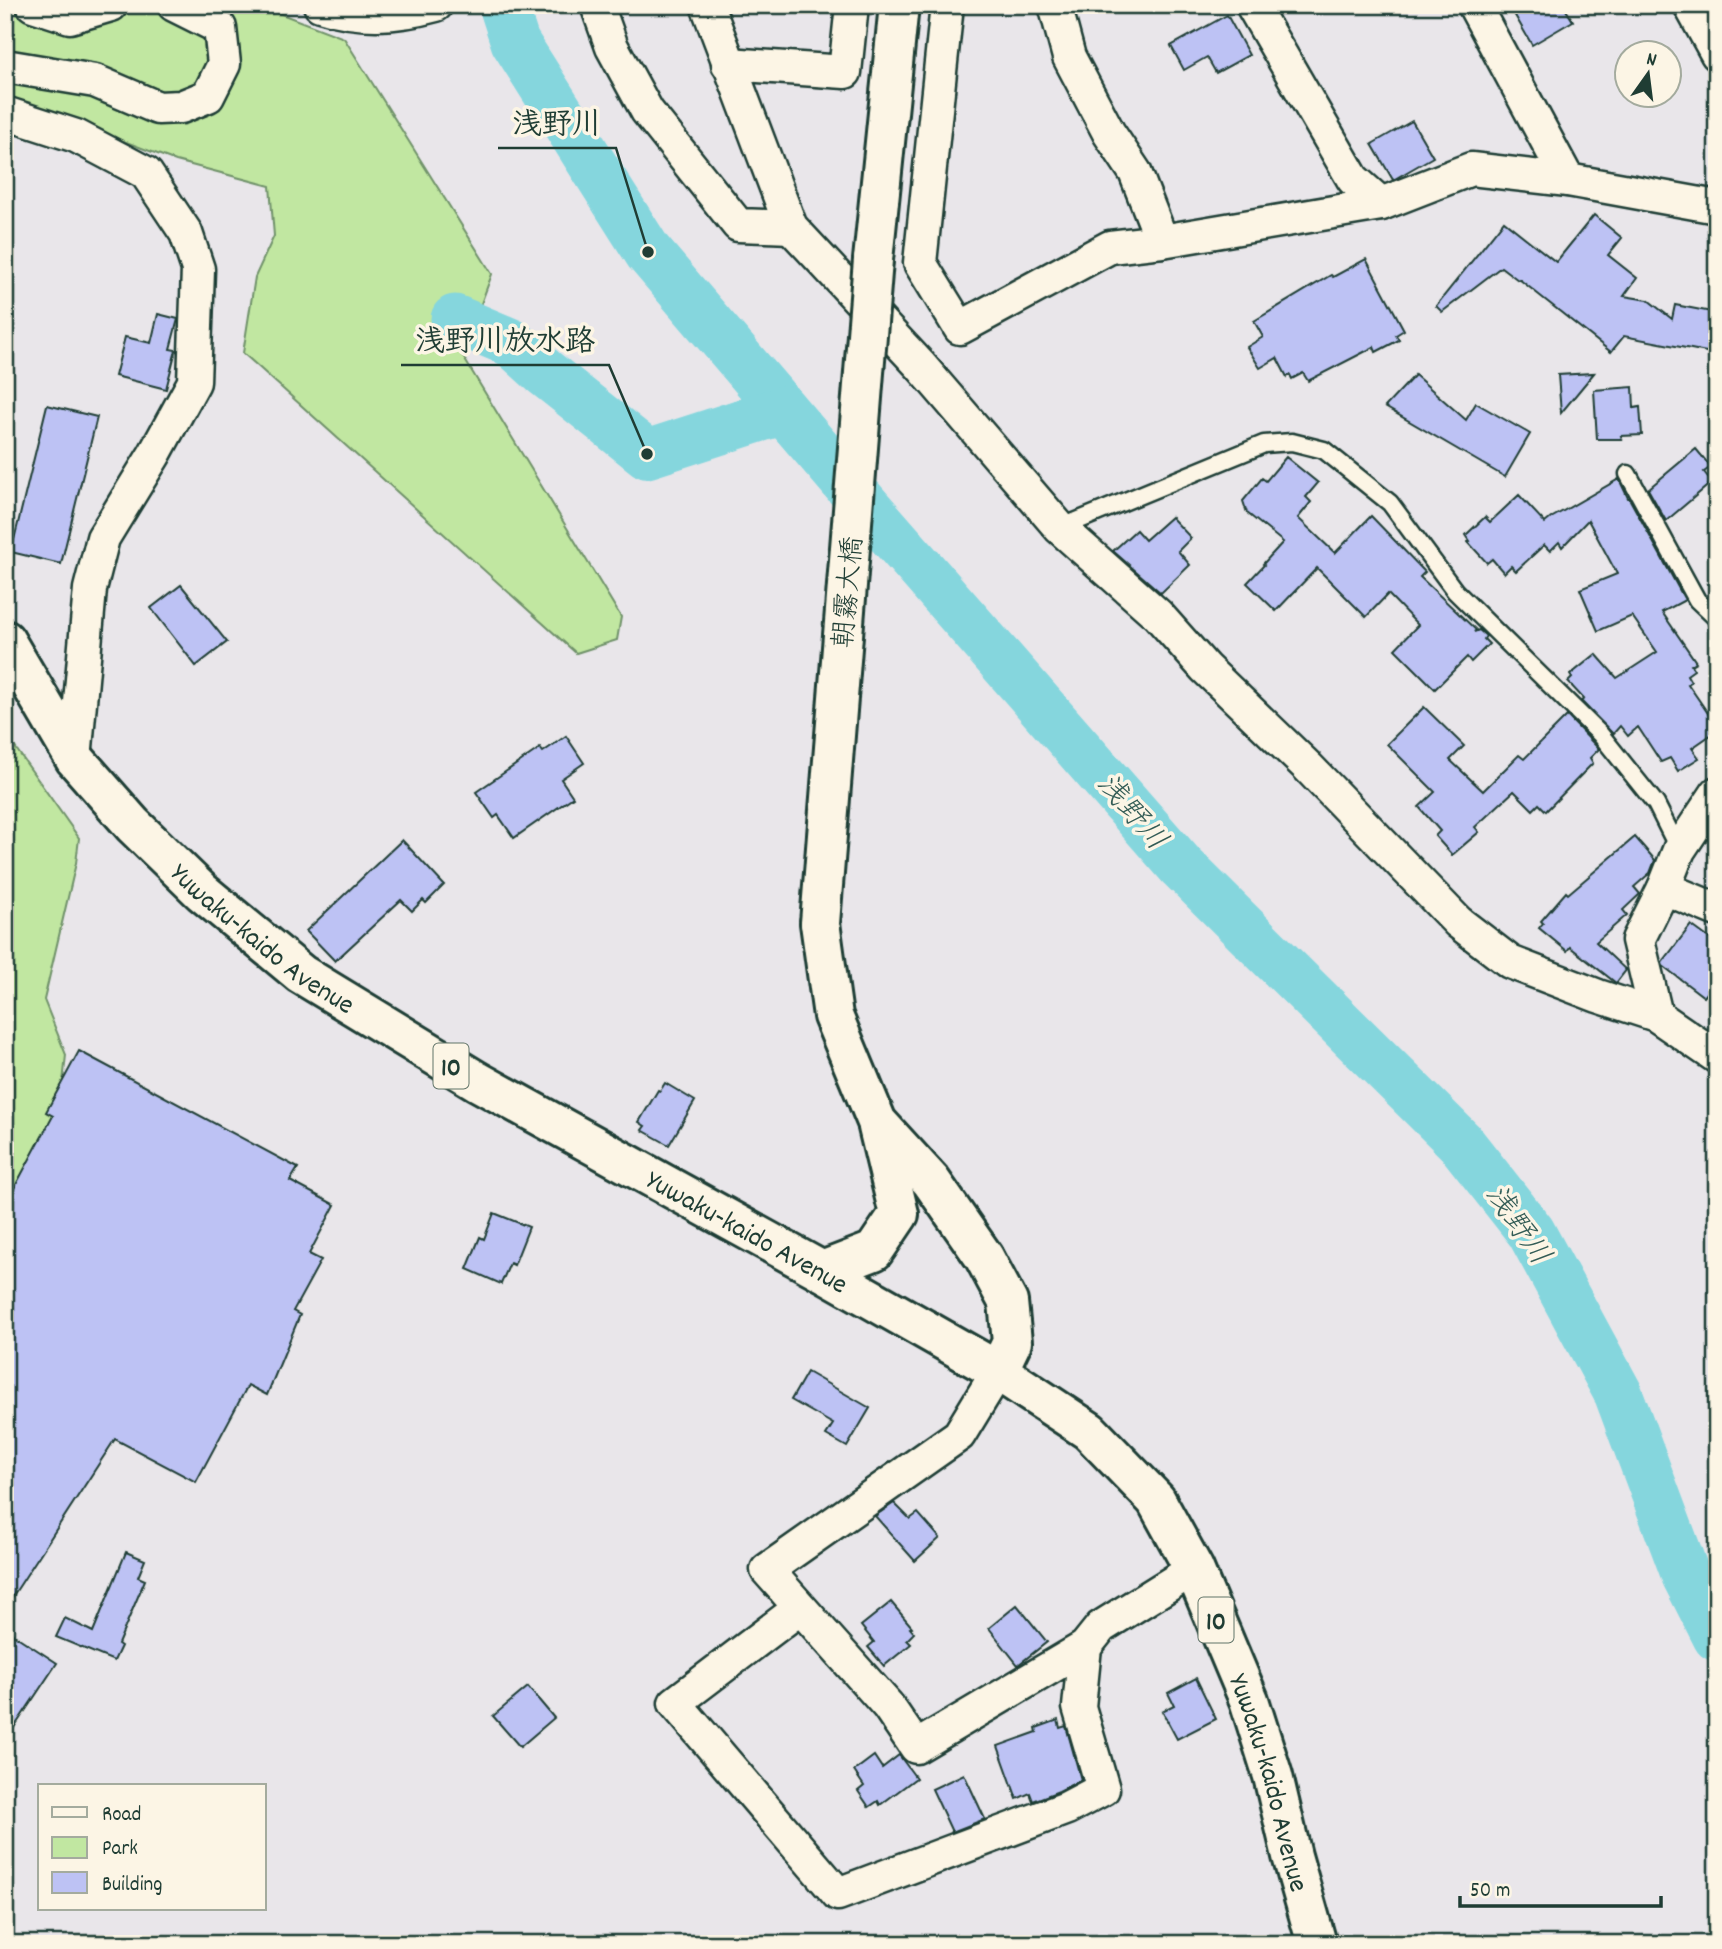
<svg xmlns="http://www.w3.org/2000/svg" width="1722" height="1949" font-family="Dekko,'Klee One',sans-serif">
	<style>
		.green { fill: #c1e7a1; stroke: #70926a; stroke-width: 2 }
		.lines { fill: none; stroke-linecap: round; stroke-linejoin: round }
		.river { stroke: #85d6dd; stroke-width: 49 }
		.building { fill: #bdc2f4; stroke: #1f3d34; stroke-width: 2 }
		.service-casing { stroke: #1f3d34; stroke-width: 21 }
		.minor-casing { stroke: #1f3d34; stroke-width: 37 }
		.tertiary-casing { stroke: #1f3d34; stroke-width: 44 }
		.primary-casing { stroke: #1f3d34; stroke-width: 44 }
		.service { stroke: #fcf5e5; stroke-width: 16 }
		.minor { stroke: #fcf5e5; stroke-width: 32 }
		.tertiary { stroke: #fcf5e5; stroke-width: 38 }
		.primary { stroke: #fcf5e5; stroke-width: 38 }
		.tertiary-bridge-casing { stroke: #1f3d34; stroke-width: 44; stroke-linecap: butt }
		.tertiary-bridge { stroke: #fcf5e5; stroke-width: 38 }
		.labels { text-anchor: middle; stroke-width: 7; stroke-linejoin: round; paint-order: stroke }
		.shield { fill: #fcf5e5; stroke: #617469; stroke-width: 2 }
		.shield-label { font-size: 26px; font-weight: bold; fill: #1f3d34 }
		.street-label { font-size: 28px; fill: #1f3d34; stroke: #fcf5e5 }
		.water-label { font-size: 30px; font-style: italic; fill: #335c56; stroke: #fcf5e5 }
		.leader { fill: none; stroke: #1f3d34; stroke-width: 2.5 }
		.callout-dot { fill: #1f3d34; stroke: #fcf5e5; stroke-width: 2.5 }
		.callout-label { font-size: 30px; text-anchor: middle; font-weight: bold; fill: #1f3d34; stroke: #fcf5e5; stroke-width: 7; stroke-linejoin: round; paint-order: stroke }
	</style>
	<rect width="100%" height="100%" fill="#e9e6ea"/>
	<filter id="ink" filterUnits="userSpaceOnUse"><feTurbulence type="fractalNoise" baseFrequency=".0143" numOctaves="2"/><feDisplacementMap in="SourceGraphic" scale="14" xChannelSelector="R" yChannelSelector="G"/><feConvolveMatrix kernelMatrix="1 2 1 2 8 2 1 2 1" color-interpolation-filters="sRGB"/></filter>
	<g filter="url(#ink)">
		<!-- green -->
		<g class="green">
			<polygon points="5,5 258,5 344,38 492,274 462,355 621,617 617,640 576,653 243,353 255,277 274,236 270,186 176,161 5,96"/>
			<polygon points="5,733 79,838 76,863 44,1000 66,1055 60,1110 5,1240"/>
		</g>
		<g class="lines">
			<!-- river -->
			<g class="river">
				<polyline points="503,5 515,42 648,252 845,482 1181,866 1460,1142 1531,1232 1618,1393 1686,1576 1717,1637"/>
				<polyline points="455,319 512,343 544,372 647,454 783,410"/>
			</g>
		</g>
		<!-- building -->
		<g class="building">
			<polygon points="1509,5 1563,5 1573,21 1532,45"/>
			<polygon points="1227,15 1249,55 1216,73 1207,57 1184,70 1171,46"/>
			<polygon points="1412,121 1433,157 1393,180 1372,144"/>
			<polygon points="1594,215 1622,238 1608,255 1637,278 1624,296 1648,300 1672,319 1675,305 1717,313 1717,354 1624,336 1611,352 1519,279 1518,280 1501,267 1442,312 1436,306 1504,221 1556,262"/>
			<polygon points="1366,259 1404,330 1396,335 1399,340 1376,352 1374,347 1308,381 1303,373 1292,379 1290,375 1287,377 1277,358 1260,368 1247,347 1263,337 1254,321 1331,275 1333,277"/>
			<polygon points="158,314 178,319 170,349 176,350 166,389 115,376 125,337 151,343"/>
			<polygon points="1594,373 1561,413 1558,375"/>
			<polygon points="1415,375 1466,420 1476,403 1530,434 1505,477 1385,407"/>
			<polygon points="1633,387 1634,408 1640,407 1642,435 1621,436 1622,439 1597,439 1594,390"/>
			<polygon points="47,405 97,417 61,564 11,552"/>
			<polygon points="1696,449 1711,467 1704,472 1712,482 1666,521 1648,489"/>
			<polygon points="1286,457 1318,483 1306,497 1311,502 1298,518 1335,553 1371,516 1425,572 1420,577 1476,630 1474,632 1479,630 1486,636 1484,639 1489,644 1471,662 1467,657 1435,689 1395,649 1418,625 1388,594 1366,617 1317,568 1276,611 1247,583 1264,565 1263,564 1283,542 1247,513 1243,501 1262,478 1266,481"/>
			<polygon points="1619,479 1628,498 1629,498 1685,600 1662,612 1696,662 1691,665 1694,670 1687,675 1691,682 1688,684 1716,725 1712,728 1715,732 1692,748 1699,758 1678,771 1670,758 1661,762 1638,727 1628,736 1620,726 1613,734 1581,701 1584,699 1568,682 1572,678 1570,675 1596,654 1617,678 1657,652 1632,616 1598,631 1580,589 1617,574 1588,520 1562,547 1559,542 1550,551 1544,545 1516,571 1511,566 1504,573 1492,559 1487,563 1468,542 1470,541 1466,535 1485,517 1490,522 1519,495 1545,523 1551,518"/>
			<polygon points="1171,517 1191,538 1178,551 1190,565 1161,593 1113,551 1136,530 1145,540"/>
			<polygon points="181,585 227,642 196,666 151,608"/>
			<polygon points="1424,707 1464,746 1450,760 1483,791 1519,755 1524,759 1567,716 1599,749 1590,758 1593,763 1546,811 1539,804 1533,810 1514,791 1475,827 1479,832 1452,855 1435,836 1440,831 1419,807 1435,792 1387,744"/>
			<polygon points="566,736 584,763 561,779 573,797 514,838 498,815 494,818 476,792 540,748 543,752"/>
			<polygon points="1635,837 1655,860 1650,873 1634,887 1640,894 1623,910 1627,915 1596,942 1626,970 1616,983 1570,947 1567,951 1539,928 1543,923 1541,921 1566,892 1568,894"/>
			<polygon points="402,840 444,885 426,903 423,900 412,911 401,900 335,961 306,931"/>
			<polygon points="1691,925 1717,944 1717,981 1704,997 1663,966 1662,963"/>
			<polygon points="79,1051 298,1168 290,1181 335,1205 309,1254 321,1260 293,1311 300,1315 267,1395 248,1385 196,1482 115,1439 5,1608 5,1205 53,1116 46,1112"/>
			<polygon points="665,1083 695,1101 669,1145 642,1130 645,1126 639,1122 658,1090 660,1091"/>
			<polygon points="494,1213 529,1227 514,1265 510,1263 501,1284 467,1269 480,1237 484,1239"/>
			<polygon points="807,1372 870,1408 847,1447 826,1435 833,1424 791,1400"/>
			<polygon points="894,1503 910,1519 918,1513 940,1538 915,1561 875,1516"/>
			<polygon points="126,1552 145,1560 138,1577 145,1580 118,1644 121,1646 114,1661 56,1637 65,1618 93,1632"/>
			<polygon points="891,1602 912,1627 910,1628 914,1633 907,1640 911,1644 884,1666 868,1647 874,1642 861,1626"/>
			<polygon points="1017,1605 1047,1642 1018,1665 989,1628"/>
			<polygon points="5,1629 57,1663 5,1741"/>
			<polygon points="1196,1678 1216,1719 1177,1739 1162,1711 1174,1705 1168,1693"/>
			<polygon points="528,1687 554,1718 520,1747 493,1716"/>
			<polygon points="1058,1720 1060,1728 1066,1726 1081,1780 1059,1791 1033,1801 1030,1793 1017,1799 998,1746 1037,1732 1036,1728"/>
			<polygon points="899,1755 916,1778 880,1805 878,1801 869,1807 858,1791 864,1786 854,1771 874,1756 882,1768"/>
			<polygon points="964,1774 985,1819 952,1832 932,1789"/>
		</g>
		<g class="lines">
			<!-- service casing -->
			<g class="service-casing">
				<g id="service">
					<polyline points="1628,474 1697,600 1717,619"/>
					<polyline points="1060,528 1264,444 1292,442 1324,450 1390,503 1455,591 1600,734 1656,804 1679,850"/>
				</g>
			</g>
			<!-- minor casing -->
			<g class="minor-casing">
				<g id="minor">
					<polyline points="33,5 70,17 111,5"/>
					<path d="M 320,5 C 360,18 396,16 436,5"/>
					<polyline points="597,5 612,47 647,111 738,225 791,227"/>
					<polyline points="707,5 791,227 920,365 1060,528 1158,615 1205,668 1308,767 1458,922 1510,962 1598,996 1656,1015 1717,1057"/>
					<polyline points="947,5 920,263 960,328 1110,247 1162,241 1381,204 1471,169 1568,180 1717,207"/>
					<polyline points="1055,5 1069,57 1109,133 1135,172 1162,241"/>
					<polyline points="1252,5 1353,179 1381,204"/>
					<polyline points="1474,5 1568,180"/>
					<polyline points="1690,5 1717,54"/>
					<polyline points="728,64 845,72 852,5"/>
					<polyline points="5,66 95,81 158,108 181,107 208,96 224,64 220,28 174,5"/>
					<polyline points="5,113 76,136 146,173 186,233 198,269 194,382 154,455 103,538 90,589 75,759"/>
					<polyline points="1664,888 1717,910"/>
					<polyline points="1656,1015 1638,940 1664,888 1679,850 1717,793"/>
					<polyline points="998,1371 959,1435 767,1570 888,1706 916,1747 1085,1647 1101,1627 1194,1569"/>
					<polyline points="800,1608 675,1703 838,1894 1067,1808 1103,1789 1079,1707 1085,1647"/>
				</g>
			</g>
			<!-- tertiary casing -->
			<g class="tertiary-casing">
				<g id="tertiary">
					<polyline points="873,260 899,5"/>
					<polyline points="820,923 833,1016 877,1122 931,1181 984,1257 1008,1302 1012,1342 998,1371"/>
					<polyline points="822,1271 874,1251 899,1214 878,1127"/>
				</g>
			</g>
			<!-- primary casing -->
			<g class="primary-casing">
				<g id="primary">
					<path id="s1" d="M 5,640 L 75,759 L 133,825 L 202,892 L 301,974 L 477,1081 L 822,1271 L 998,1371 L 1089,1431 L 1156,1500 L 1194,1569 L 1249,1700 L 1273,1776 L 1292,1856 L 1317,1944"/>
				</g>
			</g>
			<!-- service -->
			<use href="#service" class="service"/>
			<!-- minor -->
			<use href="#minor" class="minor"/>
			<!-- tertiary -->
			<use href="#tertiary" class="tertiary"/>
			<!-- primary -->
			<use href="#primary" class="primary"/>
			<!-- tertiary-bridge casing -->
			<g class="tertiary-bridge-casing">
				<polyline id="tertiary-bridge" points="820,923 873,260"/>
			</g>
			<!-- tertiary-bridge -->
			<use href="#tertiary-bridge" class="tertiary-bridge"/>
		</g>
	</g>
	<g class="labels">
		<!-- shield labels -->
		<g class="shield">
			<rect x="433.5" y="1043.5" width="35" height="45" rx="5"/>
			<rect x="1198.5" y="1597.5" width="35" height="45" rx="5"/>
		</g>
		<g class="shield-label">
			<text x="451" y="1075">10</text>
			<text x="1216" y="1629">10</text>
		</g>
		<!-- street labels -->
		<g class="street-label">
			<text transform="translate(846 592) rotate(-85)" y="10">朝霧大橋</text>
			<text dy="10" stroke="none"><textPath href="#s1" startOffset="399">Yuwaku-kaido Avenue</textPath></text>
			<text dy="10" stroke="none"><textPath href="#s1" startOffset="966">Yuwaku-kaido Avenue</textPath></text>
			<text dy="10" stroke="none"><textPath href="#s1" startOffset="1764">Yuwaku-kaido Avenue</textPath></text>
		</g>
		<!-- water labels -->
		<g class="water-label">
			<text transform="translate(1133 811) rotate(49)" y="10">浅野川</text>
			<text transform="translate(1519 1224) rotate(55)" y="10">浅野川</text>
		</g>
	</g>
	<!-- callouts -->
	<path class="leader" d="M648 252L616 148H498M647 454L609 365H401"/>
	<g class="callout-dot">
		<circle cx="648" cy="252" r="7"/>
		<circle cx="647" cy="454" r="7"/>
	</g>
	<g class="callout-label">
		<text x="557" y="133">浅野川</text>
		<text x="505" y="350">浅野川放水路</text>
	</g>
	<!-- margin -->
	<rect width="1722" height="1949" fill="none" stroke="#fcf5e5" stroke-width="28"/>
	<rect x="14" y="14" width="1694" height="1921" fill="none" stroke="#1f3d34" stroke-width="2.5" filter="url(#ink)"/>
	<!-- legend -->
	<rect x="38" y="1784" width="228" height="126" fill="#fcf5e5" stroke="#a4ab9e" stroke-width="2"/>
	<rect x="52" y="1807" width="35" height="10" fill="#fcf5e5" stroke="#a4ab9e" stroke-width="2"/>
	<text x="102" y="1820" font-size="21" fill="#1f3d34">Road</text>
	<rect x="52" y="1837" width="35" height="21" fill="#c1e7a1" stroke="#a4ab9e" stroke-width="2"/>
	<text x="102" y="1854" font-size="21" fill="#1f3d34">Park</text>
	<rect x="52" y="1872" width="35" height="21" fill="#bdc2f4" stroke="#a4ab9e" stroke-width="2"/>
	<text x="102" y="1890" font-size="21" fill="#1f3d34">Building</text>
	<!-- north arrow -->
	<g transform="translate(1648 74) rotate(14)"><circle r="33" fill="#fcf5e5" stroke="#a4ab9e" stroke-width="2"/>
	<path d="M0-5L12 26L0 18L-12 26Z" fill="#1f3d34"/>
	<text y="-10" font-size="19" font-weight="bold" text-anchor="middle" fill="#1f3d34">N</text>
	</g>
	<!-- scale -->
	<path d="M1460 1896v10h201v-10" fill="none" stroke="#1f3d34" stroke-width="3.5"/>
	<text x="1470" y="1896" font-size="21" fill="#1f3d34" stroke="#fcf5e5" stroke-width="5" paint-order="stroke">50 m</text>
</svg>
